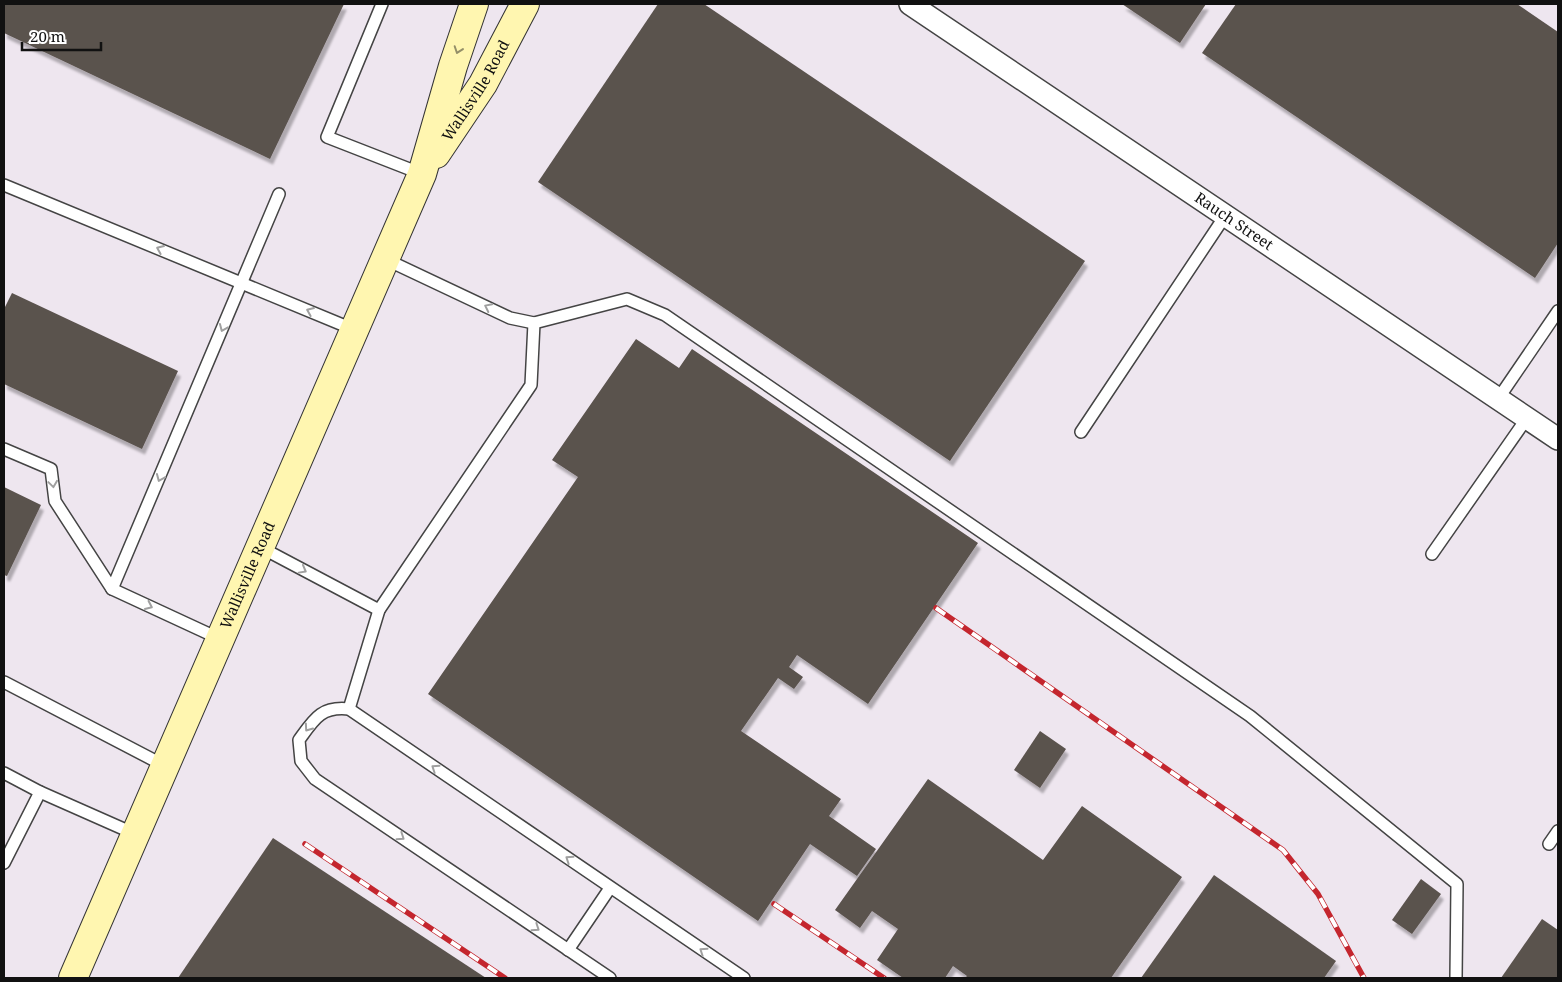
<svg xmlns="http://www.w3.org/2000/svg" width="1562" height="982" font-family="'Noto Serif',serif">
	<style>
		.industrial { fill: #eee6ef }
		.building { fill: #5a524d; filter: url(#shadow) }
		.lines { fill: none; stroke-linecap: round; stroke-linejoin: round }
		.lane-casing { stroke: #444; stroke-width: 14 }
		.street-casing { stroke: #444; stroke-width: 24 }
		.secondary-casing { stroke: #333; stroke-width: 30 }
		.lane { stroke: #fff; stroke-width: 11 }
		.street { stroke: #fff; stroke-width: 21 }
		.secondary { stroke: #fff6b0; stroke-width: 28 }
		.rail-casing { stroke: #c4262e; stroke-width: 5.5 }
		.rail { stroke: #fff; stroke-width: 4; stroke-dasharray: 11; stroke-linecap: butt }
		.oneway { stroke: #948f68 }
		.oneway2 { stroke: #a0a0a0 }
		.labels { text-anchor: middle; stroke-width: 5; stroke-linejoin: round; paint-order: stroke }
		.street-label { font-size: 15px; fill: #111; stroke: #fff }
	</style>
	<defs>
		<filter id="shadow"><feDropShadow dx="3" dy="5.5" stdDeviation="1" flood-color="#0004"/></filter>
	</defs>
	<rect width="100%" height="100%" fill="#fffdf5"/>
	<!-- industrial -->
	<rect class="industrial" x="4" y="4" width="1554" height="974"/>
	<!-- building -->
	<g class="building">
		<polygon points="4,4 344,4 270,159 4,33"/>
		<polygon points="658,4 704,4 1085,261 950,461 538,182"/>
		<polygon points="1122,4 1206,4 1180,43"/>
		<polygon points="1236,4 1517,4 1558,32 1558,243 1535,278 1202,53"/>
		<polygon points="12,293 178,371 142,449 4,384 4,309"/>
		<polygon points="636,339 679,368 692,349 978,543 868,704 797,655 789,667 803,677 794,689 778,678 741,731 841,799 829,816 876,849 857,876 810,844 758,921 428,694 578,477 552,460"/>
		<polygon points="4,487 41,505 7,576 4,575"/>
		<polygon points="1040,731 1066,749 1040,788 1014,770"/>
		<polygon points="928,779 1043,860 1082,806 1182,877 1111,978 965,978 967,976 953,966 945,978 903,978 877,960 898,929 872,911 860,928 835,910"/>
		<polygon points="273,838 486,978 178,978"/>
		<polygon points="1214,875 1336,961 1324,978 1141,978"/>
		<polygon points="1421,879 1441,894 1412,934 1392,920"/>
		<polygon points="1542,919 1558,930 1558,978 1501,978"/>
	</g>
	<g class="lines">
		<!-- lane casing -->
		<g class="lane-casing">
			<g id="lane">
				<polyline points="382,4 327,137 422,174"/>
				<polyline points="4,185 355,330"/>
				<polyline points="385,259 510,318 534,323"/>
				<polyline points="1498,399 1558,311"/>
				<polyline points="1081,432 1225,216"/>
				<polyline points="4,449 51,469 55,501 112,589 220,639"/>
				<polyline points="260,547 379,610"/>
				<polyline points="1432,554 1527,418"/>
				<polyline points="112,589 279,194"/>
				<polyline points="4,682 165,766"/>
				<polyline points="349,709 379,610 531,385 534,323 627,299 665,315 1250,716 1457,884 1456,978"/>
				<polyline points="4,773 40,792 4,863"/>
				<polyline points="40,792 135,834"/>
				<polyline points="1549,844 1558,831"/>
				<polyline points="568,950 610,888"/>
				<path d="M 610,978 L 315,779 L 301,761 L 299,740 C 314,719 321,706 349,709 L 744,978"/>
			</g>
		</g>
		<!-- street casing -->
		<g class="street-casing">
			<g id="street">
				<path id="s1" d="M 910,4 L 1558,439"/>
			</g>
		</g>
		<!-- secondary casing -->
		<g class="secondary-casing">
			<g id="secondary">
				<path id="s2" d="M 436,154 L 483,84 L 525,4"/>
				<path id="s3" d="M 73,978 L 422,174 L 453,66 L 474,4"/>
			</g>
		</g>
		<!-- lane -->
		<use href="#lane" class="lane"/>
		<!-- street -->
		<use href="#street" class="street"/>
		<!-- secondary -->
		<use href="#secondary" class="secondary"/>
		<!-- rail casing -->
		<g class="rail-casing">
			<g id="rail">
				<polyline points="936,608 1283,850 1318,894 1364,978"/>
				<polyline points="305,844 505,978"/>
				<polyline points="774,904 884,978"/>
			</g>
		</g>
		<!-- rail -->
		<use href="#rail" class="rail"/>
	</g>
	<!-- one-way arrows -->
	<defs><path id="oneway-chevron" d="M-2-3.5L2.5 0L-2 3.5" fill="none" stroke-width="1.6" stroke-linecap="round" stroke-linejoin="round" transform="scale(1.25)"/></defs>
	<use class="oneway" href="#oneway-chevron" transform="translate(458 50) rotate(109)"/>
	<g class="oneway2">
		<use href="#oneway-chevron" transform="translate(160 249) rotate(-157)"/>
		<use href="#oneway-chevron" transform="translate(488 307) rotate(-154)"/>
		<use href="#oneway-chevron" transform="translate(310 311) rotate(-157)"/>
		<use href="#oneway-chevron" transform="translate(223 328) rotate(113)"/>
		<use href="#oneway-chevron" transform="translate(160 478) rotate(113)"/>
		<use href="#oneway-chevron" transform="translate(53 484) rotate(82)"/>
		<use href="#oneway-chevron" transform="translate(303 570) rotate(29)"/>
		<use href="#oneway-chevron" transform="translate(149 606) rotate(25)"/>
		<use href="#oneway-chevron" transform="translate(308 728) rotate(125)"/>
		<use href="#oneway-chevron" transform="translate(435 768) rotate(-146)"/>
		<use href="#oneway-chevron" transform="translate(401 837) rotate(34)"/>
		<use href="#oneway-chevron" transform="translate(569 859) rotate(-146)"/>
		<use href="#oneway-chevron" transform="translate(536 928) rotate(34)"/>
		<use href="#oneway-chevron" transform="translate(703 951) rotate(-146)"/>
	</g>
	<g class="labels">
		<!-- street labels -->
		<g class="street-label">
			<text dy="5" stroke="none"><textPath href="#s2" startOffset="75">Wallisville Road</textPath></text>
			<text dy="5" stroke="none"><textPath href="#s1" startOffset="390">Rauch Street</textPath></text>
			<text dy="5" stroke="none"><textPath href="#s3" startOffset="439">Wallisville Road</textPath></text>
		</g>
	</g>
	<!-- border -->
	<rect width="1562" height="982" fill="none" stroke="#111111" stroke-width="10"/>
	<!-- scale -->
	<path d="M22 42v8h79v-8" fill="none" stroke="#111111" stroke-width="2.5"/>
	<text x="30" y="42" font-size="15" fill="#111111" stroke="#ffffff" stroke-width="4" paint-order="stroke">20 m</text>
</svg>
